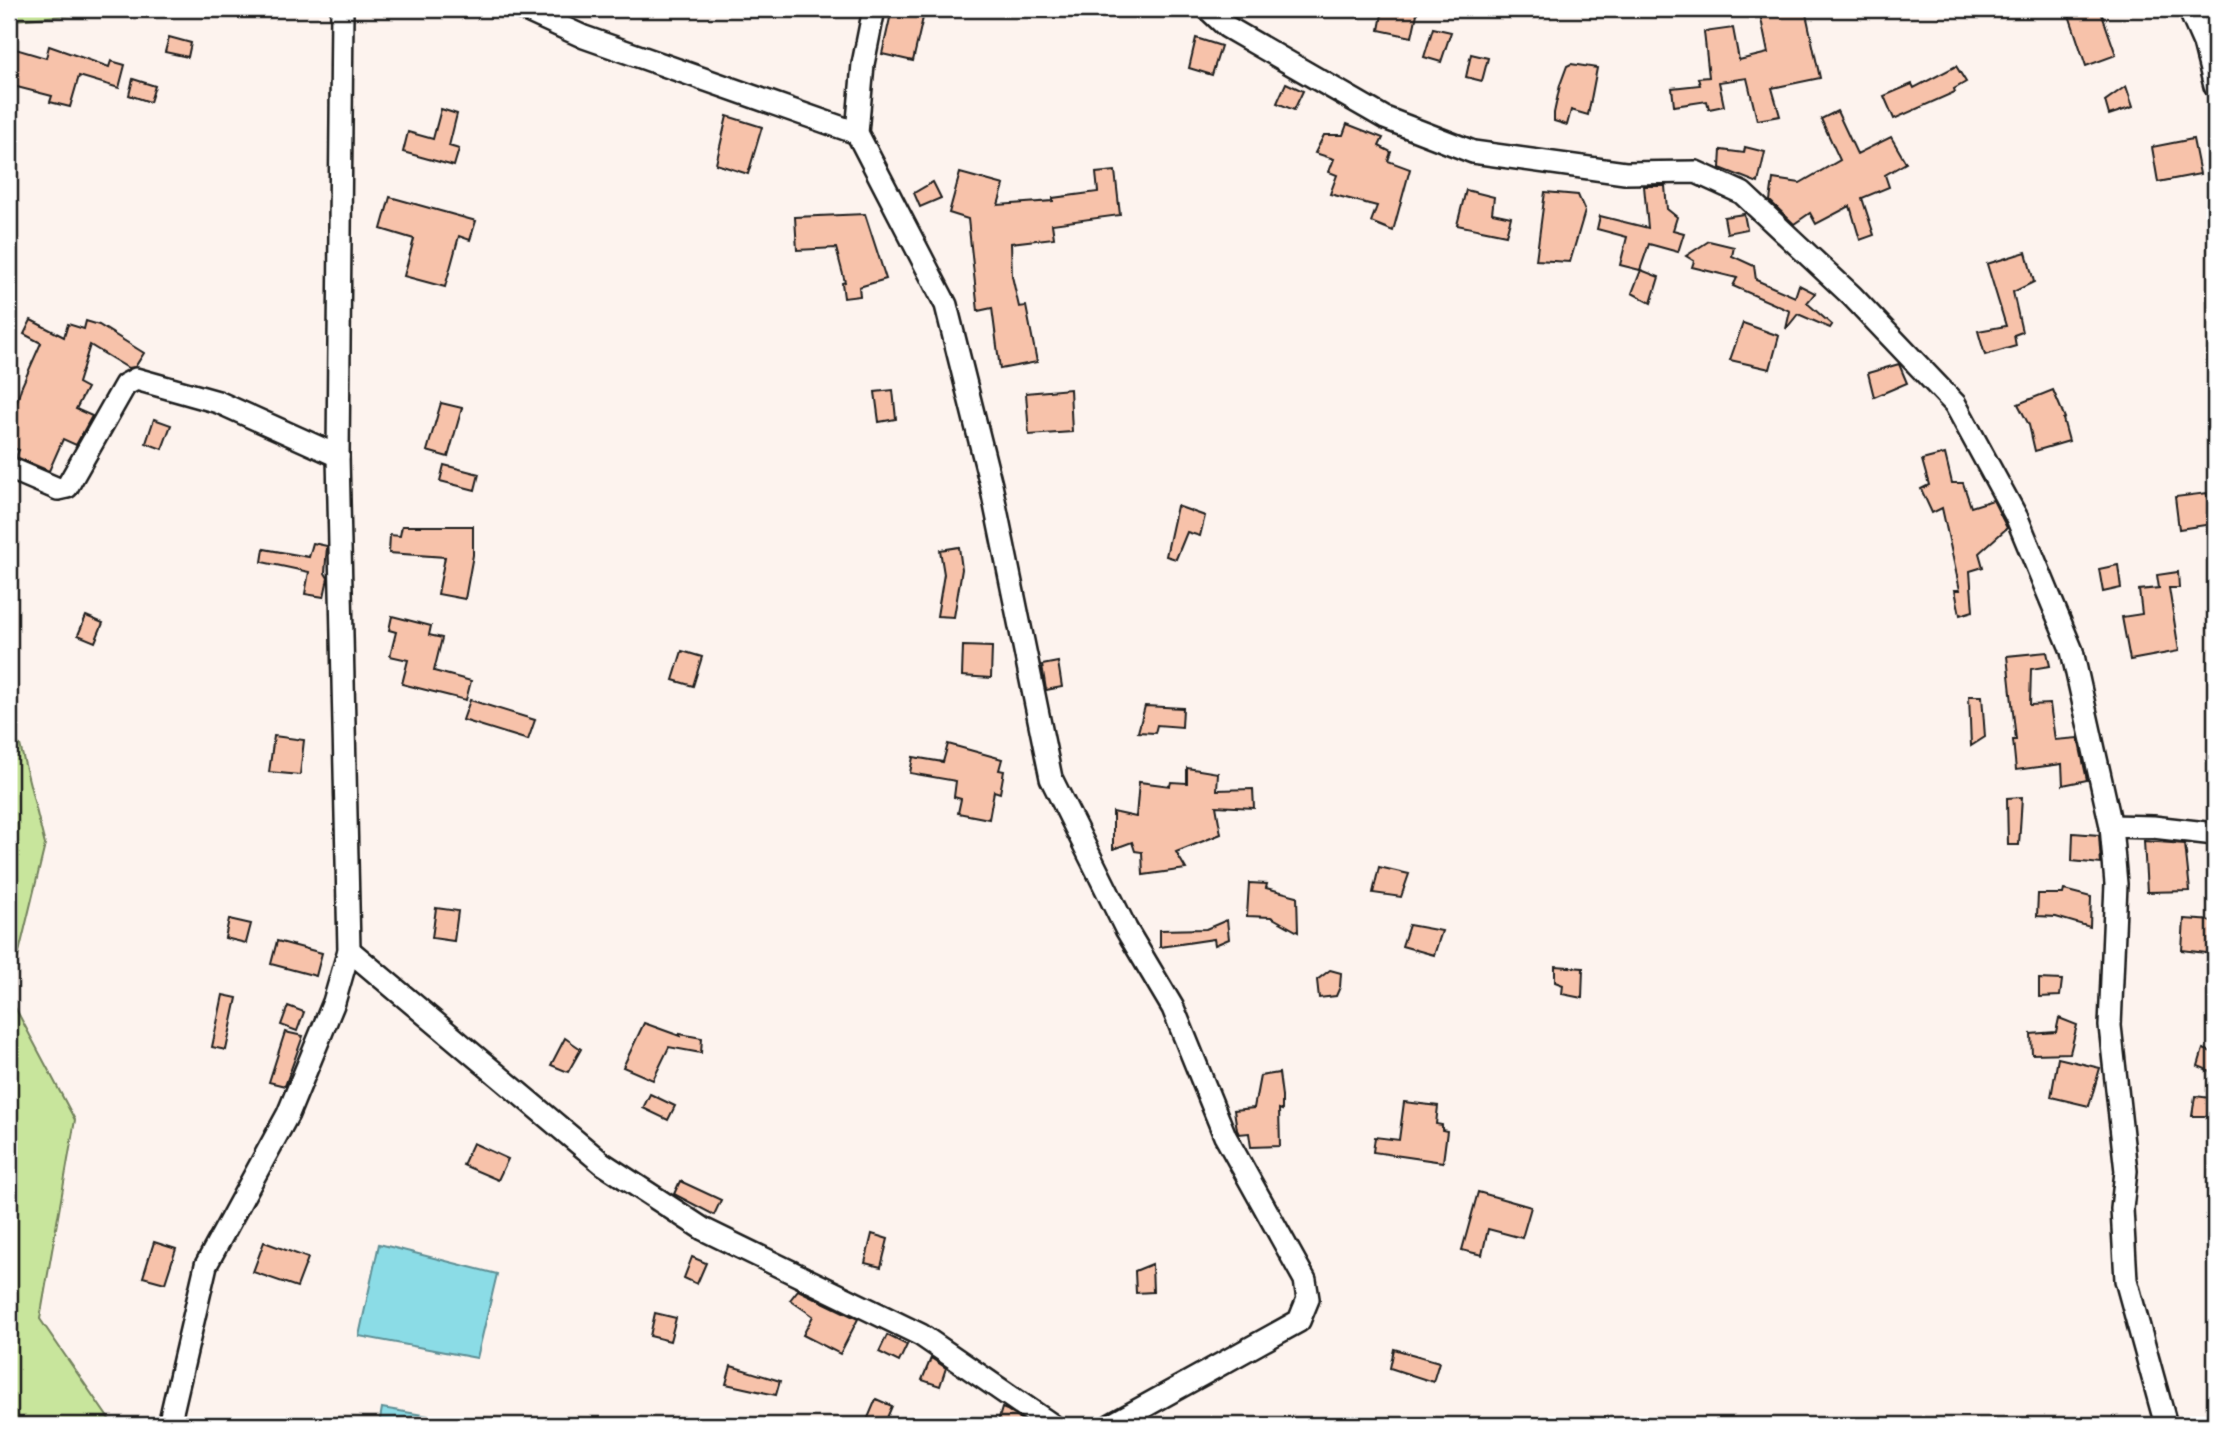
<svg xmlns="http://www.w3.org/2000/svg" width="2224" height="1434" font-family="Caveat,sans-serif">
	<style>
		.green { fill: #c8e59c; stroke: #72805c; stroke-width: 2 }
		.water { fill: #8bdce6; stroke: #5f8f95; stroke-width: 2 }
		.building { fill: #f7c2aa; stroke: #1c1c1c; stroke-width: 2 }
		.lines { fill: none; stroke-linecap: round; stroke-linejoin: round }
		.street-casing { stroke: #1c1c1c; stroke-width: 26 }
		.street { stroke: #fff; stroke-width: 21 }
	</style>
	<rect width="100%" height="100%" fill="#fdf3ee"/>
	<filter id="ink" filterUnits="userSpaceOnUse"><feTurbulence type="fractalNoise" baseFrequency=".0143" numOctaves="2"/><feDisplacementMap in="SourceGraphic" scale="14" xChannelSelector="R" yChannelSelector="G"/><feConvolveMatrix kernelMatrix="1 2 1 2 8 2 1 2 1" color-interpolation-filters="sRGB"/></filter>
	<g filter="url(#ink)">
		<!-- green -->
		<g class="green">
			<polygon points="9,9 140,9 14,20 9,31"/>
			<polygon points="9,739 20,745 45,845 9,994"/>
			<polygon points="9,996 75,1120 40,1319 113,1425 9,1425"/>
		</g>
		<!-- water -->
		<g class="water">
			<polygon points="379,1244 497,1274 477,1358 359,1336"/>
			<polygon points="382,1408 481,1425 379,1425"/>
		</g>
		<!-- building -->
		<g class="building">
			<polygon points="892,9 925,9 913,61 882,54"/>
			<polygon points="1383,9 1418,9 1412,37 1379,30"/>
			<polygon points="1759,9 1805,9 1820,78 1772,88 1780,116 1757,120 1747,78 1719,82 1724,106 1709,109 1707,101 1674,106 1672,88 1700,85 1698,78 1709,77 1704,32 1733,28 1739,60 1768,53"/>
			<polygon points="2067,9 2100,9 2116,55 2086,66"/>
			<polygon points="1433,28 1451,32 1441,62 1424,57"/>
			<polygon points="169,37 191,43 188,57 165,52"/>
			<polygon points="1196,38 1221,46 1212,75 1189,68"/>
			<polygon points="49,46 109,67 111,61 125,65 119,88 79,76 70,107 50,102 52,96 9,85 9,47 46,58"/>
			<polygon points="1471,54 1488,58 1482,81 1466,77"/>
			<polygon points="1571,64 1597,68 1588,115 1571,110 1567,125 1554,121 1554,113 1560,85 1567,66"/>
			<polygon points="1956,66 1966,82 1954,89 1955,92 1894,119 1884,96 1912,84 1914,88"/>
			<polygon points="133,79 155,86 150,102 129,95"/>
			<polygon points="1286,83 1303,91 1294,110 1277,103"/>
			<polygon points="2126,86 2133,107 2109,115 2105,101"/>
			<polygon points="441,109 457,114 449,146 459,149 454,166 403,152 408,132 433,139"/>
			<polygon points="1837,111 1857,154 1891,137 1906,163 1885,175 1889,187 1862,198 1874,235 1860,240 1850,206 1816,224 1810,213 1794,224 1770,201 1773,179 1800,183 1840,160 1821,119"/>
			<polygon points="727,116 762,127 748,174 716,164"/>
			<polygon points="1347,124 1383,138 1379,146 1391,152 1388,161 1410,169 1393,231 1371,222 1377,206 1330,194 1337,175 1329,172 1334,159 1315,153 1324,135 1343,135"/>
			<polygon points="2193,139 2200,174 2158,182 2152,147"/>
			<polygon points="1745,147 1765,152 1758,183 1720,168 1721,150 1744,153"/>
			<polygon points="1115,171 1120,215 1052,224 1054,238 1011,243 1012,276 1019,307 1026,306 1037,362 1000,369 992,308 978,311 968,219 949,213 960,173 1004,185 998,205 1053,201 1053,198 1098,192 1096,173"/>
			<polygon points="933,182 941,198 920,207 914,193"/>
			<polygon points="1644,186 1665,186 1667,209 1677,217 1673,230 1684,233 1678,252 1649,244 1640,270 1620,265 1627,237 1597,229 1600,216 1648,228"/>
			<polygon points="1466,190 1494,197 1492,213 1511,217 1506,235 1457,225"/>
			<polygon points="1545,192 1578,195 1585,211 1570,262 1536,260"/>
			<polygon points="390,197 476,221 470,240 459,236 445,287 404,276 414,239 381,229"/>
			<polygon points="865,214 886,279 859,287 860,296 844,298 842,283 845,282 836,248 797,250 795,217"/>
			<polygon points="1744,214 1747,229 1727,233 1724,217"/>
			<polygon points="1709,241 1734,247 1732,256 1754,266 1756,280 1795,297 1799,285 1815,293 1807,303 1832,325 1830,328 1798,314 1786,329 1790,311 1733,286 1737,278 1692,267 1694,261 1686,256"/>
			<polygon points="2026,252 2034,282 2013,292 2022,332 2014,335 2016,346 1985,355 1978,331 2006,326 1987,264"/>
			<polygon points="1641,270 1659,277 1651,303 1632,293"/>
			<polygon points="31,320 64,337 68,324 84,329 86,321 99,325 144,353 135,367 128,368 90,345 78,383 87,388 76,409 92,416 76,445 63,439 49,471 16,457 19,450 9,447 9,429 21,388 41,343 24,334"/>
			<polygon points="1743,323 1779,336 1770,369 1730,360"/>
			<polygon points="1899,364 1907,383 1874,397 1868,373"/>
			<polygon points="1070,389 1072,432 1029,435 1026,393"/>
			<polygon points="893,390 896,419 879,422 875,392"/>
			<polygon points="2053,390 2065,418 2063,419 2069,441 2035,451 2029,425 2018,404"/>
			<polygon points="441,403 462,408 448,457 427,451"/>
			<polygon points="154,419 171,425 162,449 146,443"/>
			<polygon points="1945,454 1952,483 1963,483 1971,507 1993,500 2007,528 1979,553 1983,567 1970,571 1973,611 1960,615 1955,590 1960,590 1942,508 1932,513 1921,489 1929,485 1922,460"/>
			<polygon points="444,465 479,474 475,490 440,481"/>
			<polygon points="2207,493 2212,524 2179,529 2175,497"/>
			<polygon points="1177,506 1205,516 1200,536 1187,532 1176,559 1166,556"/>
			<polygon points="402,526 473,526 473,555 465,599 438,594 445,557 389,553 390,535 400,536"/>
			<polygon points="313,543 327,546 325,573 328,578 324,597 305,594 309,572 262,562 264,549 309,557"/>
			<polygon points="959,547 962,569 954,617 937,616 944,574 940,550"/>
			<polygon points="2118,565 2121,588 2103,592 2099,569"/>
			<polygon points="2178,572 2179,588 2169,588 2179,651 2130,660 2122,617 2142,614 2139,590 2159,588 2157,575"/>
			<polygon points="86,616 103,623 95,642 78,635"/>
			<polygon points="392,616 431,626 429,635 442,638 434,671 471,681 466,700 402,684 408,660 390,656 396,632 389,630"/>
			<polygon points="963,646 992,647 991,678 962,676"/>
			<polygon points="682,651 702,657 693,686 673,680"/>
			<polygon points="2047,652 2050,666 2031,669 2030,705 2050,704 2055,740 2078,738 2087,780 2063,785 2062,764 2016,770 2013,740 2016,740 2007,656"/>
			<polygon points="1058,662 1062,687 1046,690 1042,665"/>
			<polygon points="1969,696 1982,696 1985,737 1971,746"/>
			<polygon points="470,700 535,720 528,740 463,720"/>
			<polygon points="1145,706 1183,708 1182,727 1157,725 1155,733 1138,732"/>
			<polygon points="274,736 304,740 300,775 269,772"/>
			<polygon points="948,744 1002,759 999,770 1004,771 1000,793 994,791 989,819 958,813 961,799 954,797 956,781 910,773 913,757 943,762"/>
			<polygon points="1187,768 1218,773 1217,790 1253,789 1254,808 1216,806 1221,834 1176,852 1186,869 1143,875 1142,852 1135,851 1132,842 1113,849 1113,812 1136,817 1139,782 1170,786 1171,782 1187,783"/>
			<polygon points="2022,797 2019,845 2008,845 2007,798"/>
			<polygon points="2073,833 2099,835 2101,864 2072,861"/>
			<polygon points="2144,841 2185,844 2190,891 2147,892"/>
			<polygon points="1379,867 1409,874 1401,897 1373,893"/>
			<polygon points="1249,883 1267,884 1266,888 1297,896 1298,932 1271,917 1247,916"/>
			<polygon points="2064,890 2091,897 2090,927 2056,917 2037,916 2038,894 2063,894"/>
			<polygon points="436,908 458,911 454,941 432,938"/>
			<polygon points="229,919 251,924 246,943 225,938"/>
			<polygon points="2184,919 2215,921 2215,954 2182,950"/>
			<polygon points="1227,920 1229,939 1215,945 1214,939 1160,947 1160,930 1206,929"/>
			<polygon points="1409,925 1442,931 1434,955 1402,946"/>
			<polygon points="277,941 322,953 316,976 271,964"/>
			<polygon points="1555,966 1583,968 1582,998 1562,994 1563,985 1555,982"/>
			<polygon points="1330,970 1341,973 1340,987 1336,996 1319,998 1317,980"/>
			<polygon points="2039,979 2062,980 2060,996 2039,997"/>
			<polygon points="223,995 237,998 226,1050 212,1047"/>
			<polygon points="288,1006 304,1012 297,1031 281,1025"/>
			<polygon points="2059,1018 2077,1025 2070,1053 2032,1054 2031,1034 2056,1032"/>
			<polygon points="644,1023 680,1036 680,1034 702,1038 701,1053 669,1047 653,1080 623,1067"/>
			<polygon points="285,1032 303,1036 285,1086 269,1082"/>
			<polygon points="565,1038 581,1049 568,1072 551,1065"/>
			<polygon points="2203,1049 2215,1053 2215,1073 2198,1066"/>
			<polygon points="2058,1058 2100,1068 2089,1106 2051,1097"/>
			<polygon points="1279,1073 1282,1096 1282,1110 1279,1109 1280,1146 1251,1147 1249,1133 1239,1134 1237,1130 1234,1110 1254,1108 1260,1076"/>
			<polygon points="650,1094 675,1106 668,1120 643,1108"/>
			<polygon points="2195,1096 2211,1098 2208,1116 2192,1116"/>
			<polygon points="1404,1102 1438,1106 1436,1124 1442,1125 1442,1130 1447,1131 1443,1162 1373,1152 1375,1137 1399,1140"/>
			<polygon points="473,1143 508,1159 498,1180 463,1165"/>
			<polygon points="680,1181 721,1200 714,1215 674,1194"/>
			<polygon points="1478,1192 1531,1207 1522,1238 1488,1229 1482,1255 1462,1250"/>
			<polygon points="872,1234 888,1239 881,1267 865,1263"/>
			<polygon points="154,1242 176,1249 165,1283 143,1277"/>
			<polygon points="264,1242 308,1258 297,1287 253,1272"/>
			<polygon points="692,1257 706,1263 697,1284 684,1278"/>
			<polygon points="1152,1264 1153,1292 1136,1293 1135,1271"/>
			<polygon points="798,1290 858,1319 840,1354 803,1335 813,1316 790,1300"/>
			<polygon points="655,1313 676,1318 670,1341 650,1336"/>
			<polygon points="887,1335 907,1345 899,1362 879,1352"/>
			<polygon points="1394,1349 1439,1362 1433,1382 1390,1368"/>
			<polygon points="931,1358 946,1368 940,1386 922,1380"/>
			<polygon points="731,1366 780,1381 776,1395 726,1384"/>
			<polygon points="876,1399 892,1406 884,1425 865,1425"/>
			<polygon points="1002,1408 1007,1410 1029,1425 997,1425"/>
		</g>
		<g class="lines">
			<!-- street casing -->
			<g class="street-casing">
				<g id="street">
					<polyline points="523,9 584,37 857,133"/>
					<polyline points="874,9 863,64 857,133 946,305 991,485 1051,778 1126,929 1173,1008 1225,1136 1305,1280 1308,1299 1299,1321 1111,1425"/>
					<polyline points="1208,9 1227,27 1385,118 1473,152 1625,173 1696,172 1742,193 1852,296 1955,404 2017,518 2072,651 2111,826 2116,884 2110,1026 2126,1171 2122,1209 2126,1280 2166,1425"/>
					<polyline points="2189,9 2204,43 2215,86"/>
					<polyline points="9,468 58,489 67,487 125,385 136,379 218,402 338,456"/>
					<polyline points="2111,826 2153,827 2215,834"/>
					<polyline points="349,950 602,1163 703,1229 921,1335 1052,1425"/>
					<polyline points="169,1425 206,1265 288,1114 334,1002 349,950 338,456 342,9"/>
				</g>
			</g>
			<!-- street -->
			<use href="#street" class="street"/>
		</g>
	</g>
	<!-- margin -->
	<rect width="2224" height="1434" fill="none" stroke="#fff" stroke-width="35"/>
	<rect x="18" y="18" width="2189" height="1399" fill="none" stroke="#1c1c1c" stroke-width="2.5" filter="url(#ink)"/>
</svg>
